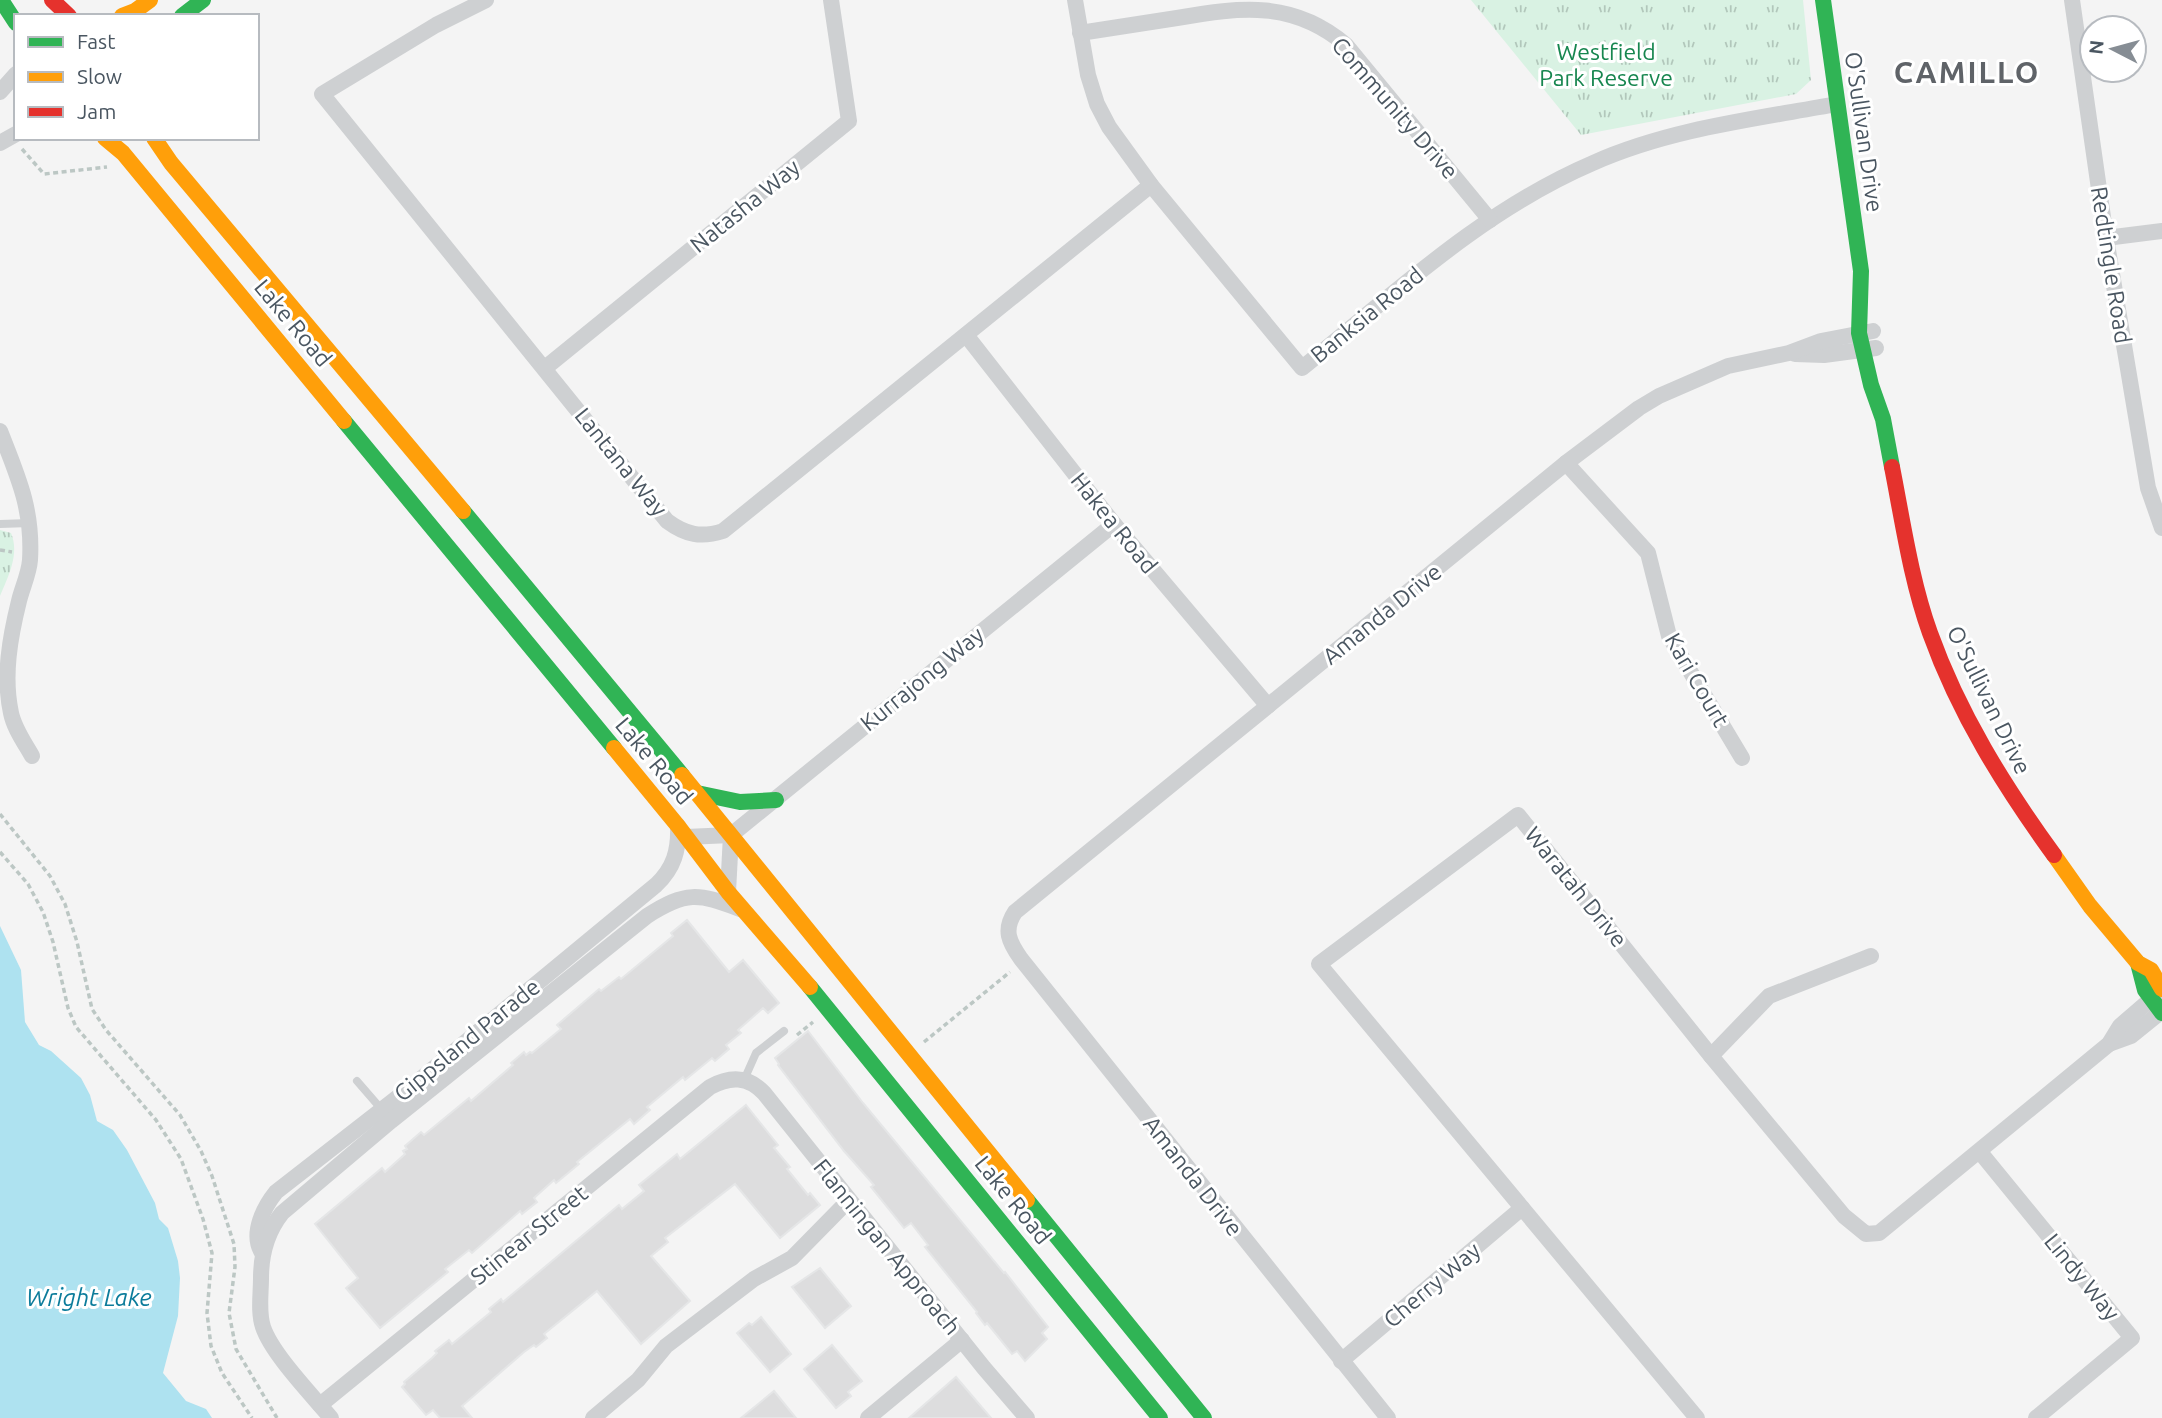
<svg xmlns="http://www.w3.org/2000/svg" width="2162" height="1418" font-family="Ubuntu,sans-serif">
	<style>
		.grass { fill: url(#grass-tufts) }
		.water { fill: #aee2f0 }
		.building { fill: #ddddde; stroke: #e5e6e7; stroke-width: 2 }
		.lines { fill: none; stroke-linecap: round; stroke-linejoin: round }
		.path { stroke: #bcc7c4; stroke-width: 3.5; stroke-dasharray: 5 3.5; stroke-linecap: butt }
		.lane { stroke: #ced0d2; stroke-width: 8 }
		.street { stroke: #ced0d2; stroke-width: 16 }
		.fast { stroke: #30b455; stroke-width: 16 }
		.slow { stroke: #ff9f0a; stroke-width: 16 }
		.jam { stroke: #e5322d; stroke-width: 16 }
		.labels { text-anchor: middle; stroke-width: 6; stroke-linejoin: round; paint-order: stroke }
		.park-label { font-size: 23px; fill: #17864f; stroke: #fff }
		.street-label { font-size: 23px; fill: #4a5661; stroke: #fff }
		.water-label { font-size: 24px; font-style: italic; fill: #0c7c9b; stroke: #fff }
		.district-label { font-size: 30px; font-weight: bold; letter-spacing: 2px; fill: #5f6368; stroke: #fff }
	</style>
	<defs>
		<pattern id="grass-tufts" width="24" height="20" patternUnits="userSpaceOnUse" patternTransform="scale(1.75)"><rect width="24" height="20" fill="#d9f2e3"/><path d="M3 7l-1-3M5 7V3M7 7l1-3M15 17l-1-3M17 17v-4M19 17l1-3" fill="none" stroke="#b2c7bb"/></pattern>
	</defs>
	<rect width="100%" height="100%" fill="#f4f4f4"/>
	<!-- grass -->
	<g class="grass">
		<polygon points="1471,0 1803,0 1811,80 1796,94 1581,135"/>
		<path d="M 0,530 L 11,533 C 20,554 8,577 0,596 Z"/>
	</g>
	<!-- water -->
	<polygon class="water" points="0,926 21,970 25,1022 39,1045 51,1051 81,1078 90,1095 97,1121 113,1130 127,1150 155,1203 159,1219 168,1228 178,1261 180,1278 178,1316 163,1373 186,1401 206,1409 212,1418 0,1418"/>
	<!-- building -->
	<g class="building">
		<polygon points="687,920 729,972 743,960 779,1003 768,1013 763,1008 738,1030 741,1033 726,1045 729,1049 715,1061 712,1058 685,1080 683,1077 647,1107 650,1110 634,1124 630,1119 577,1162 579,1164 556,1183 554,1180 534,1198 537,1202 522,1214 520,1211 472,1253 469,1250 445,1269 448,1272 380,1328 346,1288 358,1278 315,1224 382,1168 385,1172 405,1154 403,1151 407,1149 405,1146 421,1132 424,1135 469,1098 471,1101 513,1065 511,1063 524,1052 526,1055 530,1052 532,1053 561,1029 557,1025 599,989 601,991 619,977 621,979 673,936 671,933"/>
		<polygon points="808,1031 863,1103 1004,1273 1005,1272 1048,1327 1042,1333 1047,1339 1025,1361 1017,1351 1012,1354 987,1323 985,1325 976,1313 977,1312 925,1247 928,1245 911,1223 904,1228 871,1187 874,1185 844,1151 778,1065 779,1064 775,1058"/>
		<polygon points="746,1105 778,1145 774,1148 790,1167 787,1169 808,1195 810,1193 820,1205 780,1238 735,1184 665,1238 668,1242 651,1256 690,1301 641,1344 597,1291 544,1334 547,1338 536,1347 534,1345 524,1352 462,1406 472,1418 440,1418 433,1410 426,1415 402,1387 405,1384 404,1382 432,1358 437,1353 435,1351 449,1340 452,1344 491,1312 489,1309 501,1299 503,1302 619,1205 622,1209 644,1191 639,1185 677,1154 680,1159"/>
		<polygon points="820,1268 851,1306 825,1328 792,1287"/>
		<polygon points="761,1317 791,1354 770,1372 737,1333 749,1323 752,1325"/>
		<polygon points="832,1345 862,1381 848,1392 851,1396 836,1408 804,1369"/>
		<polygon points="956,1377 991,1418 909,1418"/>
		<polygon points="774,1391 796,1418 741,1418"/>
	</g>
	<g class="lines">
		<!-- path -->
		<g class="path">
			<polyline points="22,149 44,174 107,167"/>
			<polyline points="0,550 12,552"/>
			<polyline points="0,814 50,876 65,904 77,942 92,1009 106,1030 180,1115 201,1151 212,1176 234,1244 235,1267 229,1313 236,1349 277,1418"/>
			<polyline points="0,852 28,884 43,912 53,942 68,1008 76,1027 156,1120 181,1159 203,1219 212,1253 207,1313 211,1346 222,1373 252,1418"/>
			<polyline points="797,1035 813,1022"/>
			<polyline points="924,1042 1010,972"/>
		</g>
		<!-- lane -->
		<g class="lane">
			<polyline points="0,524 30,523"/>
			<polyline points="744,1080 756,1053 784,1031"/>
			<polyline points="357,1081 383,1111"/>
		</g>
		<!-- street -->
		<g class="street">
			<path d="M 486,0 L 436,25 L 322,94 L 667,521 C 686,535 701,538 723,531 L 1151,185"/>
			<path d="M 1075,0 L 1088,75 L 1097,104 L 1109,127 L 1151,185 L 1302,368 C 1394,294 1483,210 1593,163 C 1669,129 1755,119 1837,104"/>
			<polyline points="2072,0 2106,238 2148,488 2162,528"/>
			<path d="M 1080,33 C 1112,28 1144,23 1177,18 C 1241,7 1293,0 1346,45 L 1490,220"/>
			<polyline points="0,92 16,74"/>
			<polyline points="0,143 16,134"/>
			<polyline points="2106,238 2162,231"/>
			<polyline points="966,335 1114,524 1268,706"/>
			<polyline points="1795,354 1824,355 1876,348"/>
			<polyline points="545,368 849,121 831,0"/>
			<path d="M 0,431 C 18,477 33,509 30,560 C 29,574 22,588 19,601 C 10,637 3,676 11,713 C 14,728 24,742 32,756"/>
			<polyline points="1566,463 1648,553 1669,636 1742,758"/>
			<polyline points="686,837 731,835 1114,524"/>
			<polyline points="728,892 731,835"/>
			<polyline points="2109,1044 2131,1036 2162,1011"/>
			<polyline points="1711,1056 1769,996 1871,956"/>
			<polyline points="1980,1152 2132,1338 2036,1418"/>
			<path d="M 261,1251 C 251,1232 264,1207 276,1192 L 416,1083 L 656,885 C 674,868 679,850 678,826"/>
			<polyline points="1341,1361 1522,1208"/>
			<path d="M 320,1405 L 710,1087 C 730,1076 748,1076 764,1093 L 984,1368 L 1027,1418"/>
			<path d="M 331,1418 C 312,1395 272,1354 263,1327 C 258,1312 261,1294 261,1278 C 261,1254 267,1232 282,1213 L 391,1121 L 647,916 C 686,891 698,893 740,909"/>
			<polyline points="593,1418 638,1380 666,1346 754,1279 792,1258 849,1200"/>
			<polyline points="868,1418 962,1340"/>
			<path d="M 1388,1418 L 1021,959 C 1009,942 1003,930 1015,912 L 1566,463 L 1639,408 L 1659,396 L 1728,366 L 1789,353 L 1821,341 L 1873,331"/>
			<polyline points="1697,1418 1319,964 1518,815 1711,1056 1844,1216 1866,1234 1879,1233 2109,1044 2120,1026 2157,994"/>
		</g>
		<!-- fast -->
		<g class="fast">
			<polyline points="1,0 16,23"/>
			<polyline points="1823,0 1861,271 1859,333 1871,385 1883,419 1892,467"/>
			<polyline points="182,16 203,0"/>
			<polyline points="344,421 614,748"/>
			<polyline points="463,511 682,775"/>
			<polyline points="697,793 740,802 776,800"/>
			<polyline points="2138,963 2145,990 2162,1013"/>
			<polyline points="810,987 1160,1418"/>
			<polyline points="1027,1200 1204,1418"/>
		</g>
		<!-- slow -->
		<g class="slow">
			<polyline points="122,16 135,11 150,0"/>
			<polyline points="105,138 123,153 344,421"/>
			<polyline points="154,138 171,163 463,511"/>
			<polyline points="614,748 678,826 728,892 810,987"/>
			<polyline points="682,775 1027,1200"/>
			<polyline points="2054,855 2090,906 2138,963 2151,970 2162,989"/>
		</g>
		<!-- jam -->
		<g class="jam">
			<polyline points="52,0 69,16"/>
			<path d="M 1892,467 C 1903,523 1911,580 1930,633 C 1959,714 2004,786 2054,855"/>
		</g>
	</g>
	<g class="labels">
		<!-- park labels -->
		<g class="park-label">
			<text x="1606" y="60">Westfield<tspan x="1606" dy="26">Park Reserve</tspan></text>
		</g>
		<!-- street labels -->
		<g class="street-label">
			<text transform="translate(1395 108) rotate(49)" y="8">Community Drive</text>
			<text transform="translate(1864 132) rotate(82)" y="8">O'Sullivan Drive</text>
			<text transform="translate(745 206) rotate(-39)" y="8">Natasha Way</text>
			<text transform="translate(2111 265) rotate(81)" y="8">Redtingle Road</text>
			<text transform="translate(1367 315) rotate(-39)" y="8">Banksia Road</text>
			<text transform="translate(293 323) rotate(50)" y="8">Lake Road</text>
			<text transform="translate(621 462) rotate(51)" y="8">Lantana Way</text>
			<text transform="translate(1114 523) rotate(51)" y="8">Hakea Road</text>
			<text transform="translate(1382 614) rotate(-39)" y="8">Amanda Drive</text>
			<text transform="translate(922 679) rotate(-39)" y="8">Kurrajong Way</text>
			<text transform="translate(1697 680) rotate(60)" y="8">Kari Court</text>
			<text transform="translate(1989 700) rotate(64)" y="8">O'Sullivan Drive</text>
			<text transform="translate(654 761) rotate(50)" y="8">Lake Road</text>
			<text transform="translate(1576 887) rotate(51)" y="8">Waratah Drive</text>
			<text transform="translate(467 1040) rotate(-39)" y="8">Gippsland Parade</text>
			<text transform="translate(1193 1176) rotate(52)" y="8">Amanda Drive</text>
			<text transform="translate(1013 1200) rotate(51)" y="8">Lake Road</text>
			<text transform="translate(529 1235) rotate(-39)" y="8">Stinear Street</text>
			<text transform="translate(887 1247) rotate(51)" y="8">Flanningan Approach</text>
			<text transform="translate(2082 1277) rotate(51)" y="8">Lindy Way</text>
			<text transform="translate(1432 1285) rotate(-40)" y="8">Cherry Way</text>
		</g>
		<!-- water labels -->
		<g class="water-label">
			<text x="89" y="1306">Wright Lake</text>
		</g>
		<!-- district labels -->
		<g class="district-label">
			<text x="1967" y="83">CAMILLO</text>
		</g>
	</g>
	<!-- legend -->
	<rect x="14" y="14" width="245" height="126" fill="#ffffff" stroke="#b7bbc0" stroke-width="2"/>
	<rect x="28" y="37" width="35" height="10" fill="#30b455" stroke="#b7bbc0" stroke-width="2"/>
	<text x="77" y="49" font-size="21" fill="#4a5661">Fast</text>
	<rect x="28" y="72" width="35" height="10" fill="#ff9f0a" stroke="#b7bbc0" stroke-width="2"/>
	<text x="77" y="84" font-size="21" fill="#4a5661">Slow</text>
	<rect x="28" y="107" width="35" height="10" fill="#e5322d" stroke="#b7bbc0" stroke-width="2"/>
	<text x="77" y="119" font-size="21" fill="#4a5661">Jam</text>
	<!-- north arrow -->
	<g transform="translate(2113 49) rotate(276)"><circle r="33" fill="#ffffff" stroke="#b7bbc0" stroke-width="2"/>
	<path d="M0-5L12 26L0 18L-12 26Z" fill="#868d94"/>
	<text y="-10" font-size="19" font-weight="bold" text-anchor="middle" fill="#4a5661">N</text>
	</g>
</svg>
